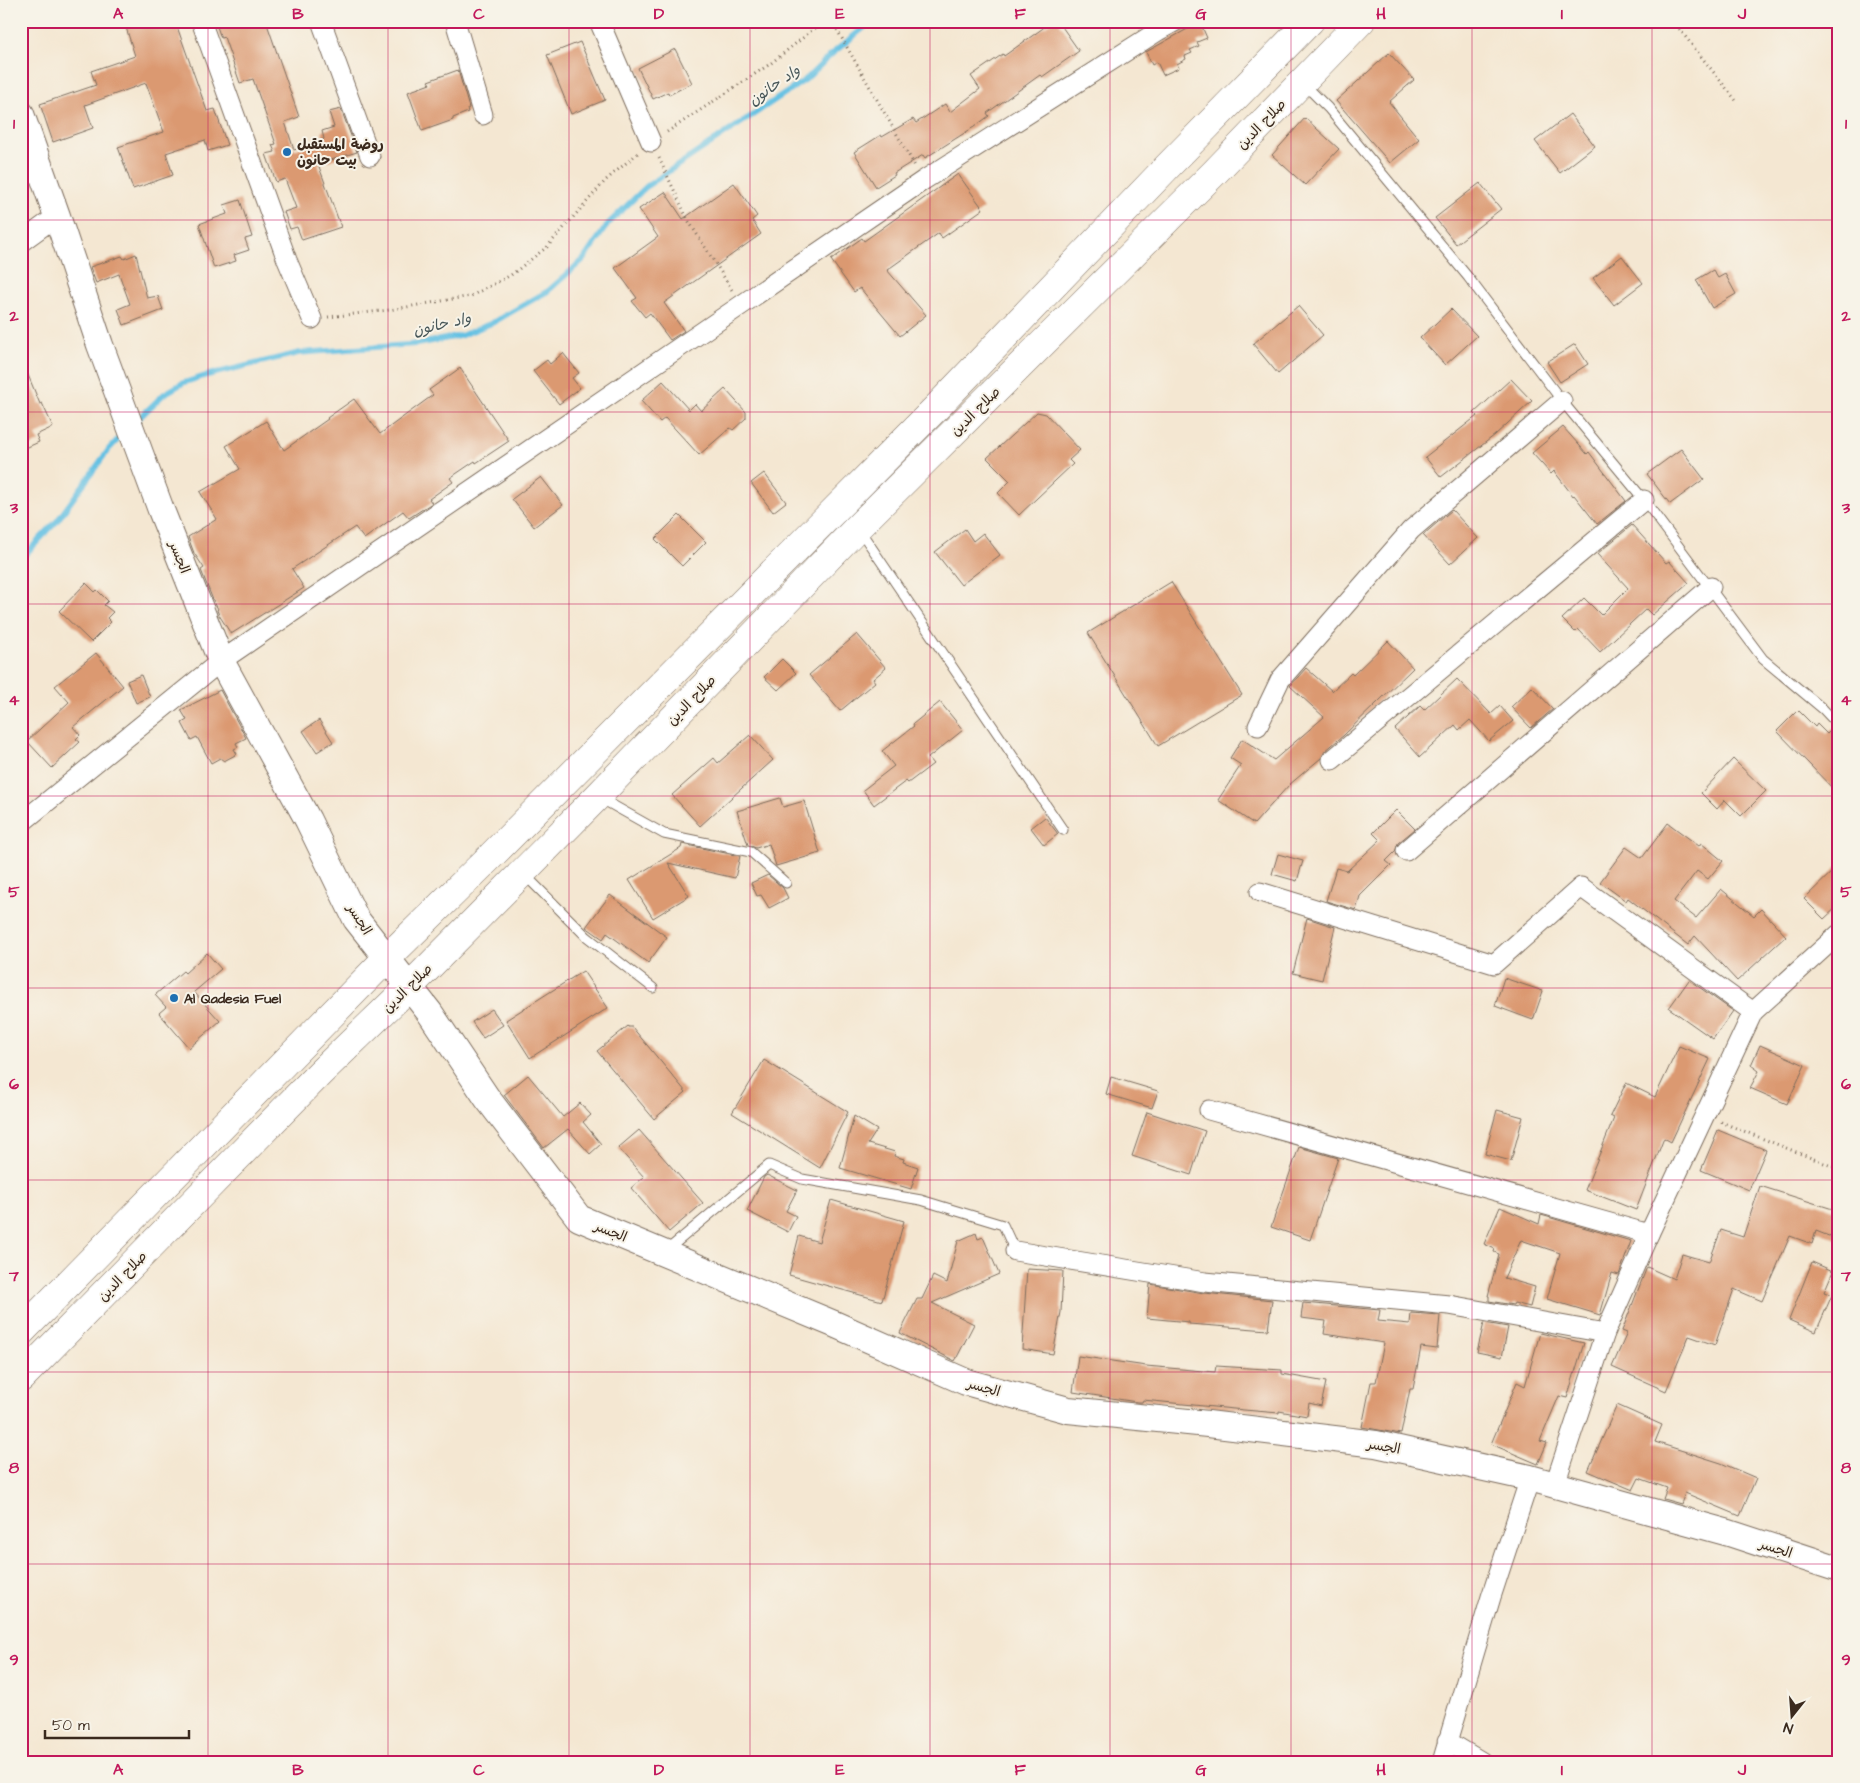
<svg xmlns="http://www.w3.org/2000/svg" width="1860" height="1783" font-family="'Architects Daughter','Playpen Sans Arabic',sans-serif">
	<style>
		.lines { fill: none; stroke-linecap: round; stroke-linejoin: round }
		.stream { stroke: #65c1e3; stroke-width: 5.5 }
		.building { fill: #db9971 }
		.lane-casing { stroke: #7c6c5d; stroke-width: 11 }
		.street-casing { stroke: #7c6c5d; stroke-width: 21 }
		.secondary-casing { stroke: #7c6c5d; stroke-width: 28 }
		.highway-casing { stroke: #7c6c5d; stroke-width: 29 }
		.path { stroke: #7c6c5d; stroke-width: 3; stroke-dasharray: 1 4; stroke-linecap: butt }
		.lane { stroke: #fff; stroke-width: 9 }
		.street { stroke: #fff; stroke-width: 19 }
		.secondary { stroke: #fff; stroke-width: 26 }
		.highway { stroke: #fff; stroke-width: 28 }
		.grid { fill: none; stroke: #c2185b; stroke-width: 1; stroke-opacity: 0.55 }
		.poi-dot { fill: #1f6fb2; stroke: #f7f3e8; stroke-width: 2 }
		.labels { text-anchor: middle; stroke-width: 4; stroke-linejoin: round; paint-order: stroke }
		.street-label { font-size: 14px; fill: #3b2a1e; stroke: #f7f3e8 }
		.poi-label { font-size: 14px; font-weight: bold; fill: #3b2a1e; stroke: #f7f3e8; text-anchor: start }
		.water-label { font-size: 15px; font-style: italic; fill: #485759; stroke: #f7f3e8 }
		.neatline { fill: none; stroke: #c2185b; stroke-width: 2 }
		.grid-label { font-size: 16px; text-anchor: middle; font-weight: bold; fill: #c2185b }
	</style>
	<rect width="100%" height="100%" fill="#f7f3e8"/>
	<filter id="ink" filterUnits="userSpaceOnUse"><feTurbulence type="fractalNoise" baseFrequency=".02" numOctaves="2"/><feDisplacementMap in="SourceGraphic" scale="10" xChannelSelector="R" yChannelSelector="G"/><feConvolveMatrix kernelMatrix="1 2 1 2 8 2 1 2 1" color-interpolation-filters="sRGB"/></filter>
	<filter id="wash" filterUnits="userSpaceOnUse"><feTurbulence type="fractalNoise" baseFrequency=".0096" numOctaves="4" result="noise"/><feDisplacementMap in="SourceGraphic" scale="20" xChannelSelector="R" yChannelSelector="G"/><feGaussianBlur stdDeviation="1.12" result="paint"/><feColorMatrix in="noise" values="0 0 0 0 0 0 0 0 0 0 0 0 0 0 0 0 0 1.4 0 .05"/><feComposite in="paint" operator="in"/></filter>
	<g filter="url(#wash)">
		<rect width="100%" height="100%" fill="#f4e7d2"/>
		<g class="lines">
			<!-- stream -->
			<g class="stream">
				<polyline points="135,422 164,394 183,383 208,375 299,353 418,344 460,336 492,323 548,291 583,260 608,224 647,186 805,80 833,53 872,21"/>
				<polyline points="21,559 57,521 109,449 125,432"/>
			</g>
		</g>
		<g id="blocks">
			<!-- building -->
			<g class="building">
				<polygon points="124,21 175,21 207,111 215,109 227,145 208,151 205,140 166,153 173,175 133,189 118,147 164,132 146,83 85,105 93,128 53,142 40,104 96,85 91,71 135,56"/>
				<polygon points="215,21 266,21 299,117 285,122 294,150 324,139 322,131 334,127 329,112 341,109 357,152 318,164 341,227 302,240 297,227 290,229 284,212 296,208 285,179 276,182 266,154 275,152 272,145 276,144 253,79 240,83 224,37 221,38"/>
				<polygon points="1053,21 1058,21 1079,51 1042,77 1040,75 987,113 989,116 974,127 925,158 923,155 894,173 895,175 876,187 854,152 881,135 882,137 913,119 916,123 945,104 950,112 980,89 971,76 1003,54 1004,56"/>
				<polygon points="1200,22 1207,38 1197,42 1199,46 1190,50 1192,53 1185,56 1186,59 1177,64 1179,68 1163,75 1157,62 1152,65 1146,52"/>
				<polygon points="580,42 605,100 571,114 547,55"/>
				<polygon points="675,49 692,83 669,95 668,92 653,99 638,68"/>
				<polygon points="1389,53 1414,80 1389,102 1419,139 1390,163 1336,101"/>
				<polygon points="458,70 469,108 467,109 468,112 453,118 453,120 422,131 408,92 430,84 428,81"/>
				<polygon points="1570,114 1595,146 1560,173 1535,141"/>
				<polygon points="1305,118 1339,149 1305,185 1272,155"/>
				<polygon points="958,174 983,209 942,238 939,233 887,270 926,315 900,336 860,288 854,292 831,260 862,238 864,241"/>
				<polygon points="734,183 757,216 752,220 761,234 664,303 684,331 670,340 650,313 645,317 632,301 637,298 615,268 658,237 639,209 665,192 683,219"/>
				<polygon points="1480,183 1501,209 1456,244 1435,218"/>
				<polygon points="240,200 252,237 245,239 249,250 234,255 236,261 214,268 199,224 227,214 224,205"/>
				<polygon points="136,254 147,298 158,296 163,310 124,325 118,309 130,304 119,274 96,283 90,267 122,256 124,259"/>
				<polygon points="1622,256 1643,283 1614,305 1593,278"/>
				<polygon points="1713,270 1718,278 1725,274 1736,294 1712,308 1696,280"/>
				<polygon points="1298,306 1323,335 1278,374 1253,344"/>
				<polygon points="1451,309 1477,336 1445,365 1420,338"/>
				<polygon points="1575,344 1588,364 1560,382 1547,362"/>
				<polygon points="563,353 579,373 572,378 580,388 559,404 533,371 547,360 550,364"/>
				<polygon points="21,358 40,404 42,403 53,427 36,435 39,442 21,450"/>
				<polygon points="460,368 509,441 476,463 475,461 450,478 453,482 429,499 432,503 409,518 403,511 364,539 355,527 292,569 304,588 231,634 219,615 217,610 218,609 213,600 201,570 204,568 194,553 188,537 217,519 200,492 240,469 226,446 266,421 284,450 328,419 327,418 354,399 380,434 433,395 429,390"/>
				<polygon points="1511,379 1532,401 1495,435 1441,477 1425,457 1477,416 1474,413"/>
				<polygon points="663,381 689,410 695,404 701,411 725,389 746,412 746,418 733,430 730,428 699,455 665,418 660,422 641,401"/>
				<polygon points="1037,412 1046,414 1080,450 1069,460 1073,464 1019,515 998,493 1010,481 987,458"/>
				<polygon points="1563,427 1587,454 1589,452 1626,501 1597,524 1574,495 1573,496 1554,471 1551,474 1532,453"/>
				<polygon points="1681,449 1704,479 1670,504 1647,474"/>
				<polygon points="764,473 786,502 773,512 751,483"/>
				<polygon points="541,477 563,505 534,527 512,499"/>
				<polygon points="1452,510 1478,538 1450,564 1423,535"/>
				<polygon points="679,515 706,542 682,566 655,539"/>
				<polygon points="1632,525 1666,563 1669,561 1689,583 1652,615 1646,609 1600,652 1578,629 1575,632 1562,619 1584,598 1601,615 1628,588 1597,554"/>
				<polygon points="965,529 973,541 983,533 1000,555 961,585 935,552"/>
				<polygon points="1171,582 1242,695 1158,746 1088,633"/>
				<polygon points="86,583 95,592 97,590 108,601 104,605 113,612 107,618 111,622 91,642 59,611"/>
				<polygon points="857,634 886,668 873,679 875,682 840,711 809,675"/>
				<polygon points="1388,641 1413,668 1344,735 1325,751 1321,758 1289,785 1254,824 1218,800 1241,765 1230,758 1242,739 1274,760 1324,717 1290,686 1306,668 1332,691 1351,673 1353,675"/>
				<polygon points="96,653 123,686 73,727 80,735 76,739 80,742 52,768 27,741 69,702 55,686"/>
				<polygon points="782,659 796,673 778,690 764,677"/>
				<polygon points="141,675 150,697 136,703 127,681"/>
				<polygon points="1457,679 1491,714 1500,706 1513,721 1489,741 1470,720 1459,730 1455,725 1420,757 1395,729 1420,706 1424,710"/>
				<polygon points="1532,687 1553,709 1531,728 1511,707"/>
				<polygon points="220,690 246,738 236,743 238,747 234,749 237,754 224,761 220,758 211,763 197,737 191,740 182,723 187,720 181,710"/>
				<polygon points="940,702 963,730 928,758 933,764 908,783 906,781 874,805 863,790 894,766 882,751 914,726 913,724"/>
				<polygon points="1798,710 1815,727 1817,724 1827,734 1833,728 1839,732 1839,795 1777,731"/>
				<polygon points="319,720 333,742 317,752 303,731"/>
				<polygon points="750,735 773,760 700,826 672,795 714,758 718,763"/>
				<polygon points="1733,759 1766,791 1741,816 1725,800 1717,809 1701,793"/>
				<polygon points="780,798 783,807 804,801 820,853 776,866 769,844 756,848 748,845 737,811"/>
				<polygon points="1396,810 1415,829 1398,843 1395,852 1386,861 1391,865 1360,896 1356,910 1326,901 1336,868 1347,871 1380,840 1373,833"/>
				<polygon points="1045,817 1058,834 1044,845 1031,828"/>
				<polygon points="1668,823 1699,846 1701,843 1723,861 1708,879 1697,871 1674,901 1696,918 1721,889 1754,916 1761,909 1786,936 1737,981 1695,936 1688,945 1628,898 1626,901 1600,882 1626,847 1642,858"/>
				<polygon points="682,844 740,856 735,878 668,863 689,896 653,918 629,880 681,848"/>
				<polygon points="1278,854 1303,861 1297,881 1272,874"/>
				<polygon points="1839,865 1839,905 1824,919 1804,899"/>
				<polygon points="768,875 783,888 788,898 769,908 761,895 757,896 751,883"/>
				<polygon points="610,895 667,937 648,963 607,933 603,939 586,927"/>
				<polygon points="1307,918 1335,927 1322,980 1293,973"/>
				<polygon points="207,953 221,969 194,992 220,1021 189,1048 159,1013 166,1007 155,995 183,971 185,973"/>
				<polygon points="583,971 608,1008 530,1058 506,1020"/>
				<polygon points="1504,978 1543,991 1533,1020 1495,1006"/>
				<polygon points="1689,980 1733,1011 1713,1039 1669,1008"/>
				<polygon points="492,1009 503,1025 483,1038 472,1022"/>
				<polygon points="628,1026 628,1027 632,1027 686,1092 654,1119 597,1051"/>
				<polygon points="1760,1045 1805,1065 1787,1104 1750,1088 1759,1071 1751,1065"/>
				<polygon points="1679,1046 1710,1059 1671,1142 1664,1138 1636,1210 1585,1190 1614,1118 1610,1116 1626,1083 1655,1097"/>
				<polygon points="764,1060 848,1112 820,1168 732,1113"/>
				<polygon points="528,1075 563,1117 580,1103 591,1115 583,1122 601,1144 590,1154 568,1129 544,1148 504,1095"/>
				<polygon points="1111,1077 1158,1091 1152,1108 1106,1094"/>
				<polygon points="1497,1110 1523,1117 1511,1161 1485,1154"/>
				<polygon points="1147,1112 1205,1131 1191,1175 1132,1156"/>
				<polygon points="854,1116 877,1130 868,1144 895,1152 894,1156 904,1159 903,1162 918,1167 911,1189 840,1168"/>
				<polygon points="639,1130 703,1203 669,1232 631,1188 644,1177 618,1148"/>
				<polygon points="1718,1130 1766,1150 1749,1190 1701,1170"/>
				<polygon points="1299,1147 1338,1158 1310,1240 1271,1227"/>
				<polygon points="767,1175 797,1190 786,1211 796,1216 788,1232 747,1211 764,1177"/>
				<polygon points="1760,1186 1839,1211 1839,1240 1816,1231 1812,1244 1790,1236 1762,1301 1734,1289 1715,1345 1689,1336 1666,1391 1612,1367 1627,1333 1622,1331 1647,1267 1674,1279 1682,1254 1709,1262 1721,1230 1743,1237"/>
				<polygon points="831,1200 904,1221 882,1301 789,1275 799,1236 819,1242"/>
				<polygon points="1500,1207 1539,1224 1541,1215 1631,1241 1619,1275 1612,1273 1600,1315 1547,1299 1560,1253 1521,1240 1504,1278 1535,1287 1530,1307 1514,1303 1513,1305 1489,1301 1489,1296 1488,1296 1499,1254 1494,1252 1495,1249 1484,1244"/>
				<polygon points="976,1233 978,1239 983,1237 999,1274 932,1303 974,1324 955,1361 900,1333 917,1299 922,1299 933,1276 947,1283 958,1241"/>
				<polygon points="1812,1262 1833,1271 1824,1292 1832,1295 1816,1332 1789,1320"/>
				<polygon points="1027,1269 1063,1271 1061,1312 1053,1354 1022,1349"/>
				<polygon points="1150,1284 1204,1293 1272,1300 1268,1330 1189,1324 1189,1322 1147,1318"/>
				<polygon points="1303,1303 1380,1310 1378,1321 1410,1324 1411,1313 1440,1315 1437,1349 1421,1347 1413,1389 1410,1389 1401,1434 1362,1427 1371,1382 1376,1382 1384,1343 1324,1334 1326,1321 1301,1318"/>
				<polygon points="1484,1323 1508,1327 1502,1357 1477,1352"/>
				<polygon points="1540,1333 1584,1343 1567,1398 1559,1396 1540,1441 1547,1443 1538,1464 1491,1444 1517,1382 1525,1386"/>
				<polygon points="1078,1356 1146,1366 1215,1372 1216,1366 1282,1370 1282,1374 1326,1382 1321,1406 1309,1403 1307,1416 1279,1411 1279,1413 1244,1410 1143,1400 1142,1402 1137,1402 1073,1392"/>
				<polygon points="1617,1405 1662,1425 1655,1442 1721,1463 1756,1478 1740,1516 1685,1493 1681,1504 1663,1499 1667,1488 1639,1478 1633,1490 1588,1471"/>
			</g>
		</g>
	</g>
	<g filter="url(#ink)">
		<use href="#blocks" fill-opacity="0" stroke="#7c6c5d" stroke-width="1"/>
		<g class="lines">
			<!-- lane casing -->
			<g class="lane-casing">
				<g id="lane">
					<polyline points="1304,84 1328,108 1468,277 1562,401 1644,500 1763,659 1823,709 1839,726"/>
					<polyline points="859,529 1063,830"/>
					<polyline points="600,798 664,834 751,852 786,883"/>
					<polyline points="524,874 586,936 653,988"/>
					<polyline points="666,1251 769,1165 802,1179 921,1200 1003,1225 1015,1251"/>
				</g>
			</g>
			<!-- street casing -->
			<g class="street-casing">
				<g id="street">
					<polyline points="201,21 287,260 312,319"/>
					<polyline points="321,21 370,156"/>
					<polyline points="455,21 483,115"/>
					<polyline points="599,21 651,142"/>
					<polyline points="21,242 57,216"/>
					<polyline points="1258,726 1280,680 1411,530 1562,401"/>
					<polyline points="1332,760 1644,500"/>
					<polyline points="21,823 221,661 924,180 1158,31 1176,21"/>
					<polyline points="1406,851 1711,587"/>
					<polyline points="1260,892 1494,964 1581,887 1753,1012"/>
					<polyline points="1209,1110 1649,1234"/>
					<polyline points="1015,1251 1205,1282 1449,1305 1605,1333"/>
					<polyline points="1555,1484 1605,1333 1649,1234 1753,1012 1839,934"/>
					<polyline points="1447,1741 1482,1762"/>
					<polyline points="1442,1762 1491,1597 1530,1478"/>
				</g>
			</g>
			<!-- secondary casing -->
			<g class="secondary-casing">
				<polyline id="secondary" points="21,114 57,216 100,345 161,510 221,661 308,820 356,919 430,1013 487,1098 579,1218 834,1324 966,1382 1068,1410 1208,1424 1376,1444 1530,1478 1729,1533 1839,1569"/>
			</g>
			<!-- highway casing -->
			<g class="highway-casing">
				<g id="highway">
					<polyline points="21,1332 387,958 490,857 935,409 1169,165 1310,21"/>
					<polyline points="21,1378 320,1073 409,987 597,797 858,527 1215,172 1361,21"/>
				</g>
			</g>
			<!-- path -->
			<g class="path">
				<polyline points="832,21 915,166"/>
				<polyline points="1673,21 1738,103"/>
				<polyline points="667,132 770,64 824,21"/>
				<polyline points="659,158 688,220 732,290"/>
				<polyline points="328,317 389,310 471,296 511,275 547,247 606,180 638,153"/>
				<polyline points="1721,1122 1839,1169"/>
			</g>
			<!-- lane -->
			<use href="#lane" class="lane"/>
			<!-- street -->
			<use href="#street" class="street"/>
			<!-- secondary -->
			<use href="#secondary" class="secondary"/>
			<!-- highway -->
			<use href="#highway" class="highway"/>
		</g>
	</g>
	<!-- grid -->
	<path class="grid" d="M 208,21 L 208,1762M 388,21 L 388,1762M 569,21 L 569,1762M 750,21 L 750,1762M 930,21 L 930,1762M 1110,21 L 1110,1762M 1291,21 L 1291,1762M 1472,21 L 1472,1762M 1652,21 L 1652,1762M 21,220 L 1839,220M 21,412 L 1839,412M 21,604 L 1839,604M 21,796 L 1839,796M 21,988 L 1839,988M 21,1180 L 1839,1180M 21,1372 L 1839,1372M 21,1564 L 1839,1564"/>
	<!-- markers -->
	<g class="poi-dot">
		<circle cx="287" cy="152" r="5"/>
		<circle cx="174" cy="998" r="5"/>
	</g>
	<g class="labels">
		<!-- street labels -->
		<g class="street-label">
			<text transform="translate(1261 124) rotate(-46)" y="5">صلاح الدين</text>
			<text transform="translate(975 411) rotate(-45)" y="5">صلاح الدين</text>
			<text transform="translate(180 557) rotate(68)" y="5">الجسر</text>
			<text transform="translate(691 700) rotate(-46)" y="5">صلاح الدين</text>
			<text transform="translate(360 919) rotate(58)" y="5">الجسر</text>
			<text transform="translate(407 988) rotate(-45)" y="5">صلاح الدين</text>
			<text transform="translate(611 1231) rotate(22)" y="5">الجسر</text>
			<text transform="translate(122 1276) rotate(-46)" y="5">صلاح الدين</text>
			<text transform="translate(984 1387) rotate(16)" y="5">الجسر</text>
			<text transform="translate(1384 1446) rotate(10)" y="5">الجسر</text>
			<text transform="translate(1776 1548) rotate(18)" y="5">الجسر</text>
		</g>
		<!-- poi labels -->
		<g class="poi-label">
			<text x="297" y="149">روضة المستقبل<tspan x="297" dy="16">بيت حانون</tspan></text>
			<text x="184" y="1003">Al Qadesia Fuel</text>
		</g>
		<!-- water labels -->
		<g class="water-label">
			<text transform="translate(774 85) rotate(-35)" y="5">واد حانون</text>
			<text transform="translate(442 324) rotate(-13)" y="5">واد حانون</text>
		</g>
	</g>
	<!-- margin -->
	<rect width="1860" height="1783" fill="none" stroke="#f7f3e8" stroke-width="55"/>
	<!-- north arrow -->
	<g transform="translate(1792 1716) rotate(197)" stroke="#f7f3e8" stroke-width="4" paint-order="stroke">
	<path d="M0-4L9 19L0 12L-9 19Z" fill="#3b2a1e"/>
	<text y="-8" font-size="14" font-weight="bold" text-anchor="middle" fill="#3b2a1e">N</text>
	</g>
	<!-- scale -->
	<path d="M45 1730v8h144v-8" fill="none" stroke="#3b2a1e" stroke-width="2.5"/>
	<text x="52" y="1730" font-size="15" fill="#3b2a1e" stroke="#f7f3e8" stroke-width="4" paint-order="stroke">50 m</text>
	<rect x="28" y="28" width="1804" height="1728" class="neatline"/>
	<g class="grid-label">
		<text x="118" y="19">A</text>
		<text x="298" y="19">B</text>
		<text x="479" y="19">C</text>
		<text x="659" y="19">D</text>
		<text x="840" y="19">E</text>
		<text x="1020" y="19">F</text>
		<text x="1201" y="19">G</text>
		<text x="1381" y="19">H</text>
		<text x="1562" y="19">I</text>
		<text x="1742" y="19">J</text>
		<text x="14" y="129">1</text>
		<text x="1846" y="129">1</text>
		<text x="14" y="321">2</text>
		<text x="1846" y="321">2</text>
		<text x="14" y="513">3</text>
		<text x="1846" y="513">3</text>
		<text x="14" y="705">4</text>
		<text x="1846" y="705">4</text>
		<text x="14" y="897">5</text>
		<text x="1846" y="897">5</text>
		<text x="14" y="1089">6</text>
		<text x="1846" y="1089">6</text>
		<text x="14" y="1281">7</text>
		<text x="1846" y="1281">7</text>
		<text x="14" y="1473">8</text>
		<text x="1846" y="1473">8</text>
		<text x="14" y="1665">9</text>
		<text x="1846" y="1665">9</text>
		<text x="118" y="1775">A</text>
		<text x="298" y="1775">B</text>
		<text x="479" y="1775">C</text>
		<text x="659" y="1775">D</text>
		<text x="840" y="1775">E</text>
		<text x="1020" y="1775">F</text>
		<text x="1201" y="1775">G</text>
		<text x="1381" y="1775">H</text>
		<text x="1562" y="1775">I</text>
		<text x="1742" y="1775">J</text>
	</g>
</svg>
